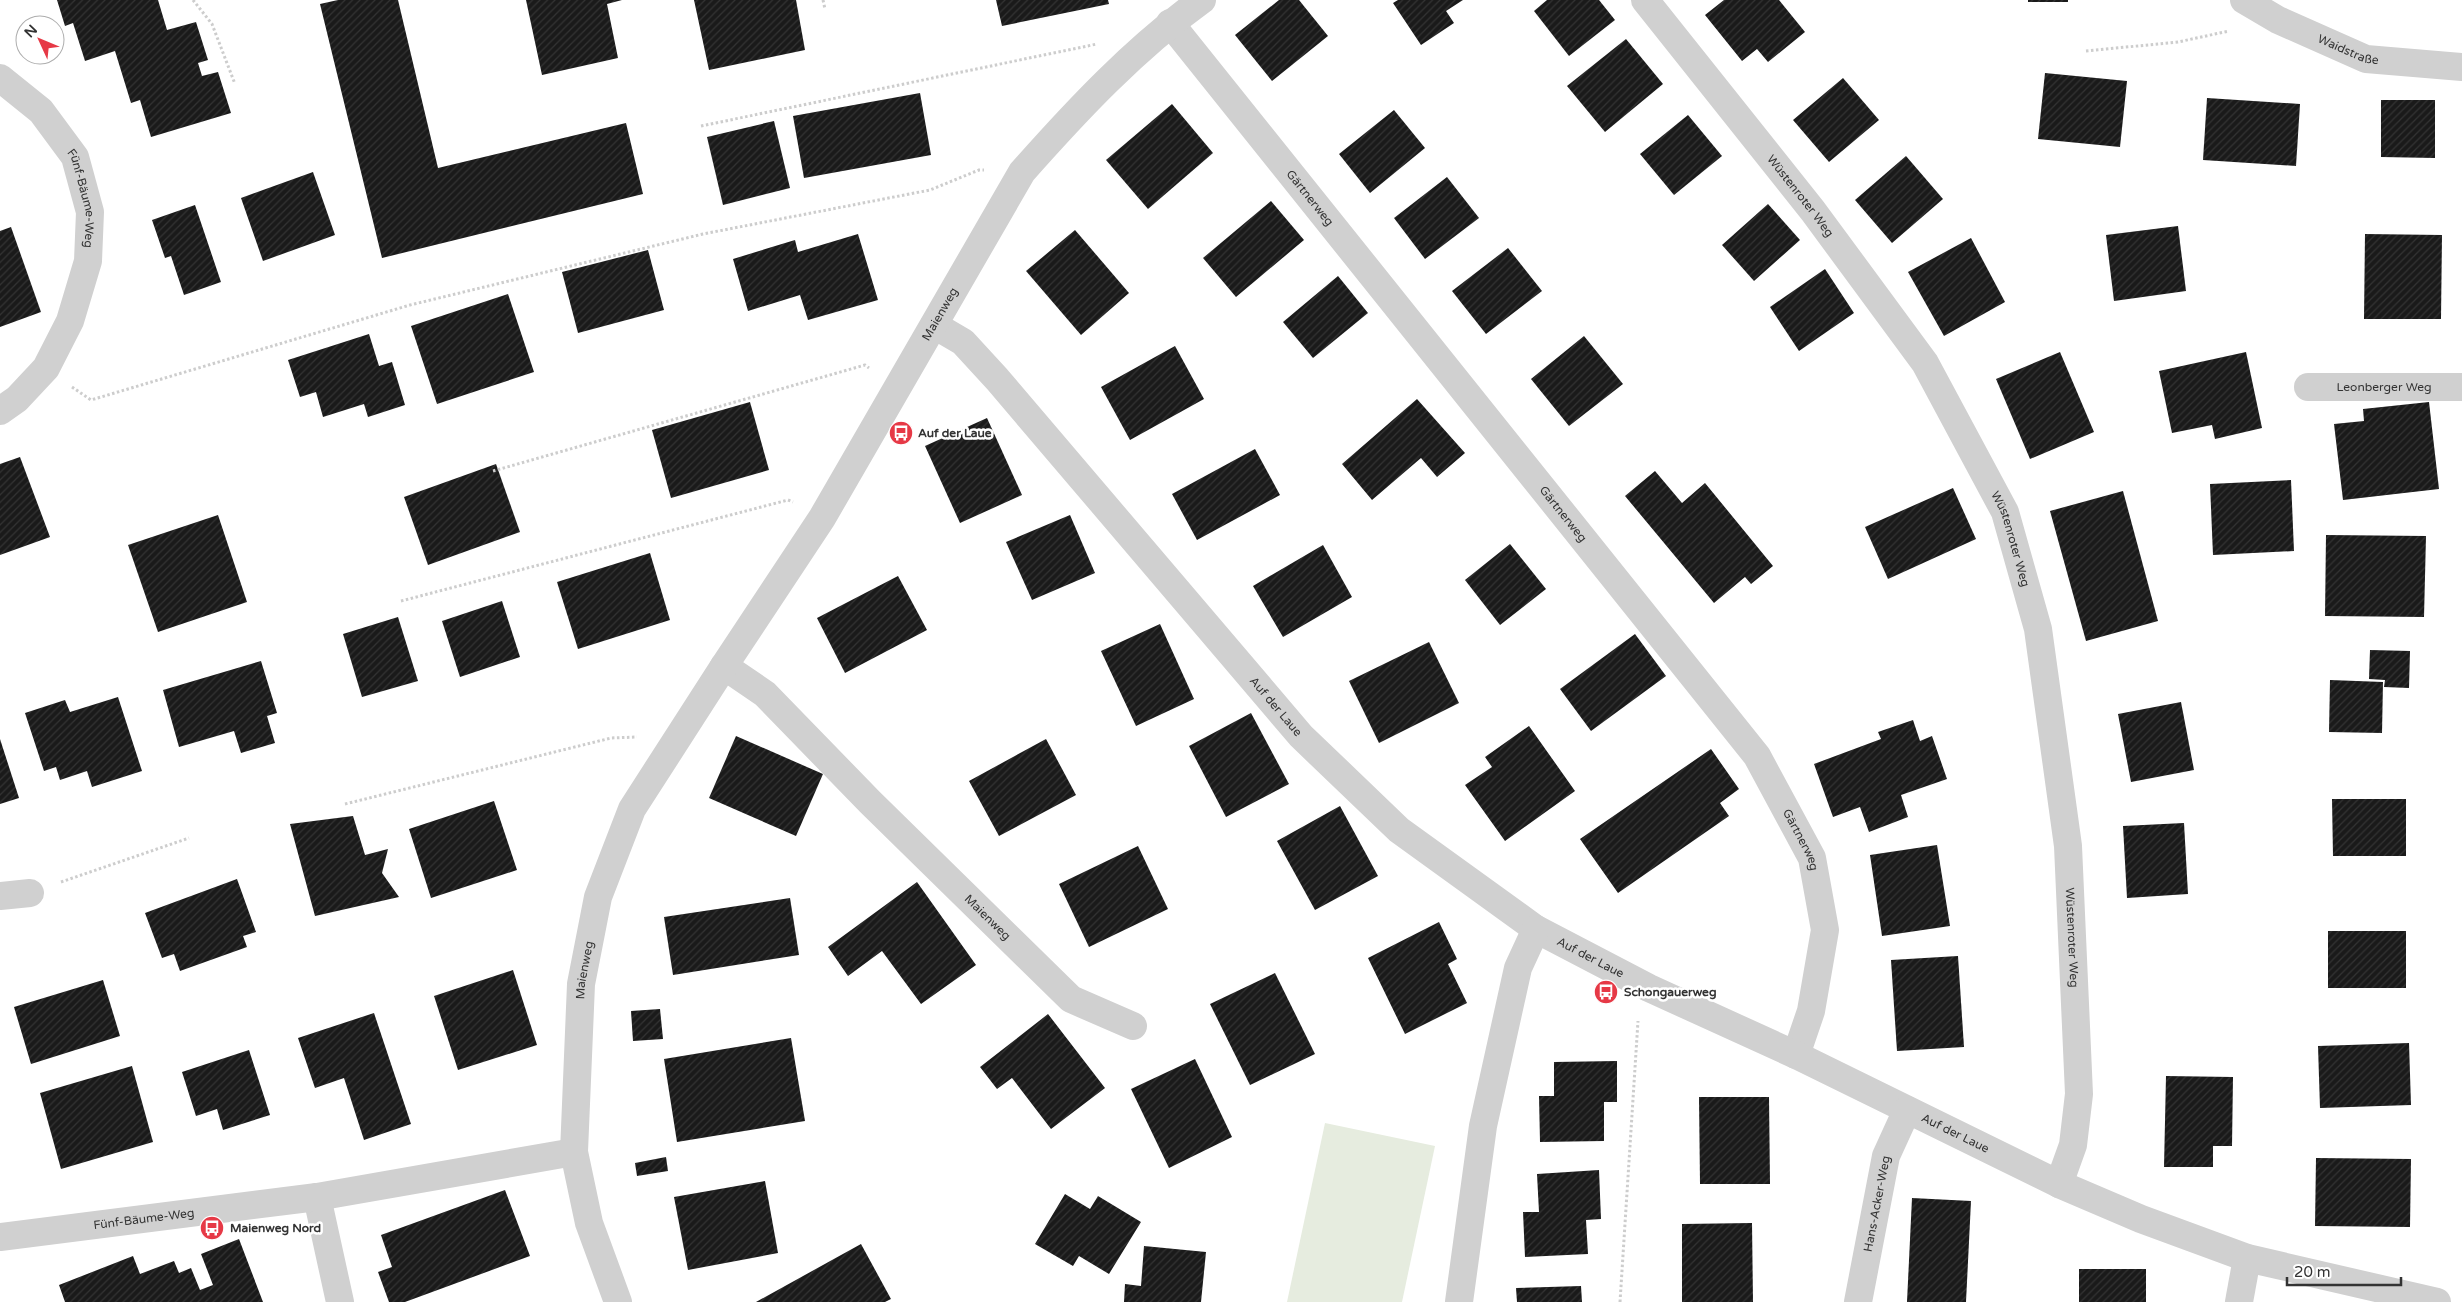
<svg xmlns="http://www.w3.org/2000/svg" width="2462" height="1302" font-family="'Varela Round',sans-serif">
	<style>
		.park { fill: #e6ecdf }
		.building { fill: url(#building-hatch) }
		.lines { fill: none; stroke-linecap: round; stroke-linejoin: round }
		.path { stroke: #cdcdcd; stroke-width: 3; stroke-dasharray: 2.5 2.5; stroke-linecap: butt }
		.street { stroke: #d0d0d0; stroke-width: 28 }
		.labels { text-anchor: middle; stroke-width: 5; stroke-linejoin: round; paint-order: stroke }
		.street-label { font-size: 12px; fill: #333; stroke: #fff }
		.poi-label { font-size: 12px; font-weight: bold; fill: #333; stroke: #fff; text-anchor: start }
	</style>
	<defs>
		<pattern id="building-hatch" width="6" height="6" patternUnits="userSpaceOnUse" patternTransform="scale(1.25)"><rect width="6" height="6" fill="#1a1a1a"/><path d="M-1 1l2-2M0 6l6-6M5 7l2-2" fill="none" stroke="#333"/></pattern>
	</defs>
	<rect width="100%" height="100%" fill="#fff"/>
	<!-- park -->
	<polygon class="park" points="1325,1123 1435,1146 1402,1302 1287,1302"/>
	<!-- building -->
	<g class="building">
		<polygon points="57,0 158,0 167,30 196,22 208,60 198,63 202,76 218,72 231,113 151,137 140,100 131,103 115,51 85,61 73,23 65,26"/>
		<polygon points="338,0 398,0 438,168 626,123 643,194 382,258 320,4"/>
		<polygon points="526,0 622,0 607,4 618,58 542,75"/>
		<polygon points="694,0 796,0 805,50 709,70"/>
		<polygon points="996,0 1108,0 1109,4 1002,26"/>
		<polygon points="1279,0 1299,0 1328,36 1272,81 1235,35"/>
		<polygon points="1398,0 1463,0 1446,11 1454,23 1421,45 1393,3"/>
		<polygon points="1547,0 1599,0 1615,20 1569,56 1534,11"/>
		<polygon points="1724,0 1779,0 1805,32 1768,62 1757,49 1742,61 1705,15"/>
		<rect x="2028" y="0" width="40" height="2"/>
		<polygon points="1626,39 1663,84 1605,132 1567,86"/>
		<polygon points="2045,73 2127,81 2120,147 2038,139"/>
		<polygon points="1843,78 1879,120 1829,162 1793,120"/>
		<polygon points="920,93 931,155 804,178 793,116"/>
		<polygon points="2207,98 2300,104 2296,166 2203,160"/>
		<polygon points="2381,100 2435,100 2435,158 2381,157"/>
		<polygon points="1172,104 1213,153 1148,209 1106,160"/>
		<polygon points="1394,110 1425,148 1370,193 1339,154"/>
		<polygon points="1688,115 1722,156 1674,195 1640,154"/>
		<polygon points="774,121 790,188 723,205 707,137"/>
		<polygon points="1906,156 1943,199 1892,243 1855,200"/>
		<polygon points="313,172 335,235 263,261 241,198"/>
		<polygon points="1447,177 1479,218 1425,259 1394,218"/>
		<polygon points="1271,201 1304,240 1236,297 1203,258"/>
		<polygon points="1768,204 1800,240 1754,281 1722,245"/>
		<polygon points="195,205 221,282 184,295 171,256 165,258 152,220"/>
		<polygon points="2178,226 2186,291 2114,301 2106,235"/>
		<polygon points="11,227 41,312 0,327 0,231"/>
		<polygon points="1075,230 1129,293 1081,335 1026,271"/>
		<polygon points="858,234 878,300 808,320 800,295 748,311 733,259 795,240 798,252"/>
		<polygon points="2365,234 2442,235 2441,319 2364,319"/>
		<polygon points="1971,238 2005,302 1944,336 1908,272"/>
		<polygon points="1508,248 1542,291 1486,334 1452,291"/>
		<polygon points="648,250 664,310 578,333 562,272"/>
		<polygon points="1825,269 1854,313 1799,351 1770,307"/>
		<polygon points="1338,276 1368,313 1313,358 1283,322"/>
		<polygon points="508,294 534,372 437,404 411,326"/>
		<polygon points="369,334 379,366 392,362 405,405 368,417 364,404 323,417 316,392 300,397 288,360"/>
		<polygon points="1584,336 1623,384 1569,426 1531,379"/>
		<polygon points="1175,346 1204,399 1130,440 1101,387"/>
		<polygon points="2060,352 2094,432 2030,459 1996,379"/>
		<polygon points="2246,352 2262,428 2215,439 2212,425 2172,433 2159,371"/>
		<polygon points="1417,399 1465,453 1437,477 1421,458 1372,500 1342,464"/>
		<polygon points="750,402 769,470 671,498 652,430"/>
		<polygon points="2429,402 2439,489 2343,500 2334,424 2364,421 2363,409"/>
		<polygon points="987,418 1022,495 960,523 925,446"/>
		<polygon points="1255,449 1280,495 1197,540 1172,494"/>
		<polygon points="20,457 50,537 0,555 0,464"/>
		<polygon points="496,464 520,532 428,565 404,497"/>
		<polygon points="1655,471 1682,503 1705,483 1773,566 1751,584 1745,577 1714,603 1625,496"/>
		<polygon points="2291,480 2294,551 2213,555 2210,484"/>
		<polygon points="1953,488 1976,539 1888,579 1865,527"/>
		<polygon points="2123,491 2158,621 2086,641 2050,511"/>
		<polygon points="218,515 247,602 158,632 128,545"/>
		<polygon points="1070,515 1095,573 1032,600 1006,542"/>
		<polygon points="2326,535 2426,536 2424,617 2325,616"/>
		<polygon points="1510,544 1546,589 1500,625 1465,580"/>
		<polygon points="1323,545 1352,597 1283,637 1253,586"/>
		<polygon points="650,553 670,620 578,649 557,582"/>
		<polygon points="898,576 927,630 845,673 817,618"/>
		<polygon points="502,601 520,657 460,677 442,621"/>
		<polygon points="398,617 418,681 362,697 343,634"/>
		<polygon points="1160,624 1194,699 1136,726 1101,651"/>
		<polygon points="1635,634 1666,676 1591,731 1560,689"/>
		<polygon points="1429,642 1459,703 1379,743 1349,681"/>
		<polygon points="2370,650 2410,651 2409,688 2384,687 2385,680 2369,679"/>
		<polygon points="261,661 277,713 267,716 275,743 241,753 234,731 179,747 163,690"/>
		<polygon points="2330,680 2383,682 2382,733 2329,732"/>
		<polygon points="118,697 142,771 92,787 87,771 60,780 56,767 44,771 25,713 65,700 70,712"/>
		<polygon points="2181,702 2194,770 2131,782 2118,714"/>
		<polygon points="1251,713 1289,784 1226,817 1189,746"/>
		<polygon points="1913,720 1920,741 1932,736 1947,779 1901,795 1908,817 1869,832 1860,807 1833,817 1814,764 1881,739 1878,732"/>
		<polygon points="1529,726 1575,791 1505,841 1465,785 1492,767 1485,757"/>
		<polygon points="736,736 823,774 796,836 709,798"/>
		<polygon points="0,739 19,798 0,804"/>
		<polygon points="1046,739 1076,795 999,836 969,781"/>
		<polygon points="1711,749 1739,789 1720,803 1729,816 1618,893 1580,839"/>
		<polygon points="2332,799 2406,799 2406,856 2333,856"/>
		<polygon points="494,801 517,870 431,898 409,829"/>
		<polygon points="1340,806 1378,876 1315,910 1277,841"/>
		<polygon points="353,816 365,855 388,849 382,873 399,897 315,916 290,824"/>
		<polygon points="2184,823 2188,894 2127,898 2123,826"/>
		<polygon points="1937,845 1950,926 1882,936 1870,855"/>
		<polygon points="1138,846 1168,909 1089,947 1059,884"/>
		<polygon points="237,879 256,932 243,936 247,947 180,971 174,954 162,958 145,913"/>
		<polygon points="917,882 976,965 921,1004 882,951 848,976 828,947"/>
		<polygon points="790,898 799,955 673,975 664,917"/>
		<polygon points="1439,922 1457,959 1448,964 1467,1003 1405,1034 1368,958"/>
		<rect x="2328" y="931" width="78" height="57"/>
		<polygon points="1958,956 1964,1047 1897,1051 1891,960"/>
		<polygon points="513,970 537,1045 458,1070 434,996"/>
		<polygon points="1275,973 1315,1054 1250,1085 1210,1004"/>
		<polygon points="103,980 120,1036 31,1064 14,1007"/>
		<polygon points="660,1009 663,1039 633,1041 631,1011"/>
		<polygon points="374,1013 411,1124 364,1140 344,1078 315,1088 298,1038"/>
		<polygon points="1048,1014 1105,1088 1051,1129 1012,1078 997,1089 980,1067"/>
		<polygon points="791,1038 805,1121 677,1142 664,1059"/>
		<polygon points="2409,1043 2411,1105 2320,1108 2318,1046"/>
		<polygon points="249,1050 270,1115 223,1130 217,1109 196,1116 182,1072"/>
		<polygon points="1195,1059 1232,1137 1169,1168 1131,1089"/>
		<polygon points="1617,1061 1617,1102 1604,1102 1604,1141 1540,1142 1539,1096 1554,1096 1554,1062"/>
		<polygon points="132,1066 153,1142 61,1169 40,1093"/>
		<polygon points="2166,1076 2233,1077 2232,1146 2213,1146 2213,1167 2164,1167"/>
		<polygon points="1699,1097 1769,1097 1770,1184 1700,1184"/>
		<polygon points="666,1157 668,1171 637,1176 635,1163"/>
		<polygon points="2316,1158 2411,1159 2410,1227 2315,1226"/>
		<polygon points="1599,1170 1601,1219 1586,1220 1588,1254 1525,1257 1523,1212 1539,1212 1537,1174"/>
		<polygon points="765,1181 778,1253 688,1270 674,1197"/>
		<polygon points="505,1190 530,1256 405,1302 389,1302 378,1272 392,1267 381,1235"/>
		<polygon points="1065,1194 1090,1209 1098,1196 1141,1222 1109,1274 1079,1256 1073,1266 1035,1244"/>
		<polygon points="1912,1198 1971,1201 1966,1302 1907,1302"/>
		<polygon points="1752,1223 1753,1302 1682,1302 1682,1224"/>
		<polygon points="239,1239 263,1302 65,1302 59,1285 133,1256 140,1274 174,1261 179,1273 191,1268 200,1290 213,1285 201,1254"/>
		<polygon points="861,1244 891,1299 885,1302 756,1302"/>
		<polygon points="1144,1246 1206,1252 1201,1302 1124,1302 1125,1284 1141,1286"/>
		<rect x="2079" y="1269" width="67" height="33"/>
		<polygon points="1581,1286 1582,1302 1517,1302 1516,1288"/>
	</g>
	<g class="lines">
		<!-- path -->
		<g class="path">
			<polyline points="193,0 212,24 235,84"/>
			<polyline points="823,0 825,9"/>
			<polyline points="2086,51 2178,42 2229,31"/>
			<polyline points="701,126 1097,44"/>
			<polyline points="72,387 91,400 410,305 703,234 930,190 979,170 984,170"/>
			<polyline points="493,471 865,365 869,368"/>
			<polyline points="401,601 788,500 793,502"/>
			<polyline points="345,804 611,738 637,737"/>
			<polyline points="61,882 189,838"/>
			<polyline points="1620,1302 1638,1021"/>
		</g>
		<!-- street -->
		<g class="street">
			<path id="s1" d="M 1645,0 L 1813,211 L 1925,363 L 2005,512 L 2038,629 L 2068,846 L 2079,1094 L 2073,1145 L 2059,1184"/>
			<path id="s2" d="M 2244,0 L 2278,20 L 2366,59 L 2462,67"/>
			<path id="s3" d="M 1170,23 L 1757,756 L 1812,858 L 1825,930 L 1811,1011 L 1796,1055"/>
			<path id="s4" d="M 0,78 L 41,111 L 75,157 L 90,212 L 88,261 L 70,321 L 46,368 L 17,399 L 0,411"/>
			<path id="s5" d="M 934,325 L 963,342 L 997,379 L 1301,736 L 1399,830 L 1536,929 L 1649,988 L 1796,1055 L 2059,1184 L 2141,1219 L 2247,1258 L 2437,1302"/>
			<path id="s6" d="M 2308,387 L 2462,387"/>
			<path id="s7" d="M 724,666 L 765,694 L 870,802 L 1071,999 L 1133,1026"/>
			<polyline points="0,896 30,893"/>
			<polyline points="317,1197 340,1302"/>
			<path id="s8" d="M 0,1237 L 317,1197 L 574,1152"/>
			<path id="s9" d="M 618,1302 L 589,1223 L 574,1152 L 581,984 L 598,897 L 632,809 L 724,666 L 822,518 L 1022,172 C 1077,110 1134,49 1202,0"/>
			<polyline points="1459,1302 1483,1126 1518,968 1536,929"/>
			<path id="s10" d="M 1858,1302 L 1886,1156 L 1907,1110"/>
			<polyline points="2239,1302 2247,1258"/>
		</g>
	</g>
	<!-- icons -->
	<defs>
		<g id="bus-disc" transform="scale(1.25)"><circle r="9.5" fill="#e63946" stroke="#fff"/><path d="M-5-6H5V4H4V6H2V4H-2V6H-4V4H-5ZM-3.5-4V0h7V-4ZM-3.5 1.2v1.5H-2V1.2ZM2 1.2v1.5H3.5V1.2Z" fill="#fff"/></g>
	</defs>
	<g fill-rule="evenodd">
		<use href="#bus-disc" x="901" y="433"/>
		<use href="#bus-disc" x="1606" y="992"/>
		<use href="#bus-disc" x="212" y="1228"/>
	</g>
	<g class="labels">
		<!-- street labels -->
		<g class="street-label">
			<text dy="4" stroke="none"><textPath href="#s2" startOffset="116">Waidstraße</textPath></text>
			<text dy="4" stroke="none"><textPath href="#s1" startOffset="250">Wüstenroter Weg</textPath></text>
			<text dy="4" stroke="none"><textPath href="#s3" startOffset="224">Gärtnerweg</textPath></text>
			<text dy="4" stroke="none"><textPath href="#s4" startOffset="152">Fünf-Bäume-Weg</textPath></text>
			<text dy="4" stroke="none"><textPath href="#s9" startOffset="1091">Maienweg</textPath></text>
			<text dy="4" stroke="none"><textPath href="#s6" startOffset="76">Leonberger Weg</textPath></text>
			<text dy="4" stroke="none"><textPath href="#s3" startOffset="629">Gärtnerweg</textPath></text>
			<text dy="4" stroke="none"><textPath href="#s1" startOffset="655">Wüstenroter Weg</textPath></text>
			<text dy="4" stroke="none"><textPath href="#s5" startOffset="514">Auf der Laue</textPath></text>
			<text dy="4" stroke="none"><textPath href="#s3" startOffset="1034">Gärtnerweg</textPath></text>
			<text dy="4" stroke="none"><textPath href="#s7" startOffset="365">Maienweg</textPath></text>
			<text dy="4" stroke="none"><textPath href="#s1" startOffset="1060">Wüstenroter Weg</textPath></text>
			<text dy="4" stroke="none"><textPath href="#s5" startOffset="919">Auf der Laue</textPath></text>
			<text dy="4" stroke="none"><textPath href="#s9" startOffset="339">Maienweg</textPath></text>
			<text dy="4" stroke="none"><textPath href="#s5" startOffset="1324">Auf der Laue</textPath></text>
			<text dy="4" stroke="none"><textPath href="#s10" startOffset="100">Hans-Acker-Weg</textPath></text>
			<text dy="4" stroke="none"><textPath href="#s8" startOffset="145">Fünf-Bäume-Weg</textPath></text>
		</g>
		<!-- poi labels -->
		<g class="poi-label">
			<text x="918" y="437">Auf der Laue</text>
			<text x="1624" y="996">Schongauerweg</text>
			<text x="230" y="1232">Maienweg Nord</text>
		</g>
	</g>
	<!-- north arrow -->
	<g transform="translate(40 40) rotate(314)"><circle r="24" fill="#ffffff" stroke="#adadad"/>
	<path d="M0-4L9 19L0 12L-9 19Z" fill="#e63946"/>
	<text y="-8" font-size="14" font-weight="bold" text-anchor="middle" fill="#333333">N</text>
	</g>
	<!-- scale -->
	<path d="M2287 1277v8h114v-8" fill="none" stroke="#333333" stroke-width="2.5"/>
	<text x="2294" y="1277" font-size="15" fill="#333333" stroke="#ffffff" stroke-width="4" paint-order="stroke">20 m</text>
</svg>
